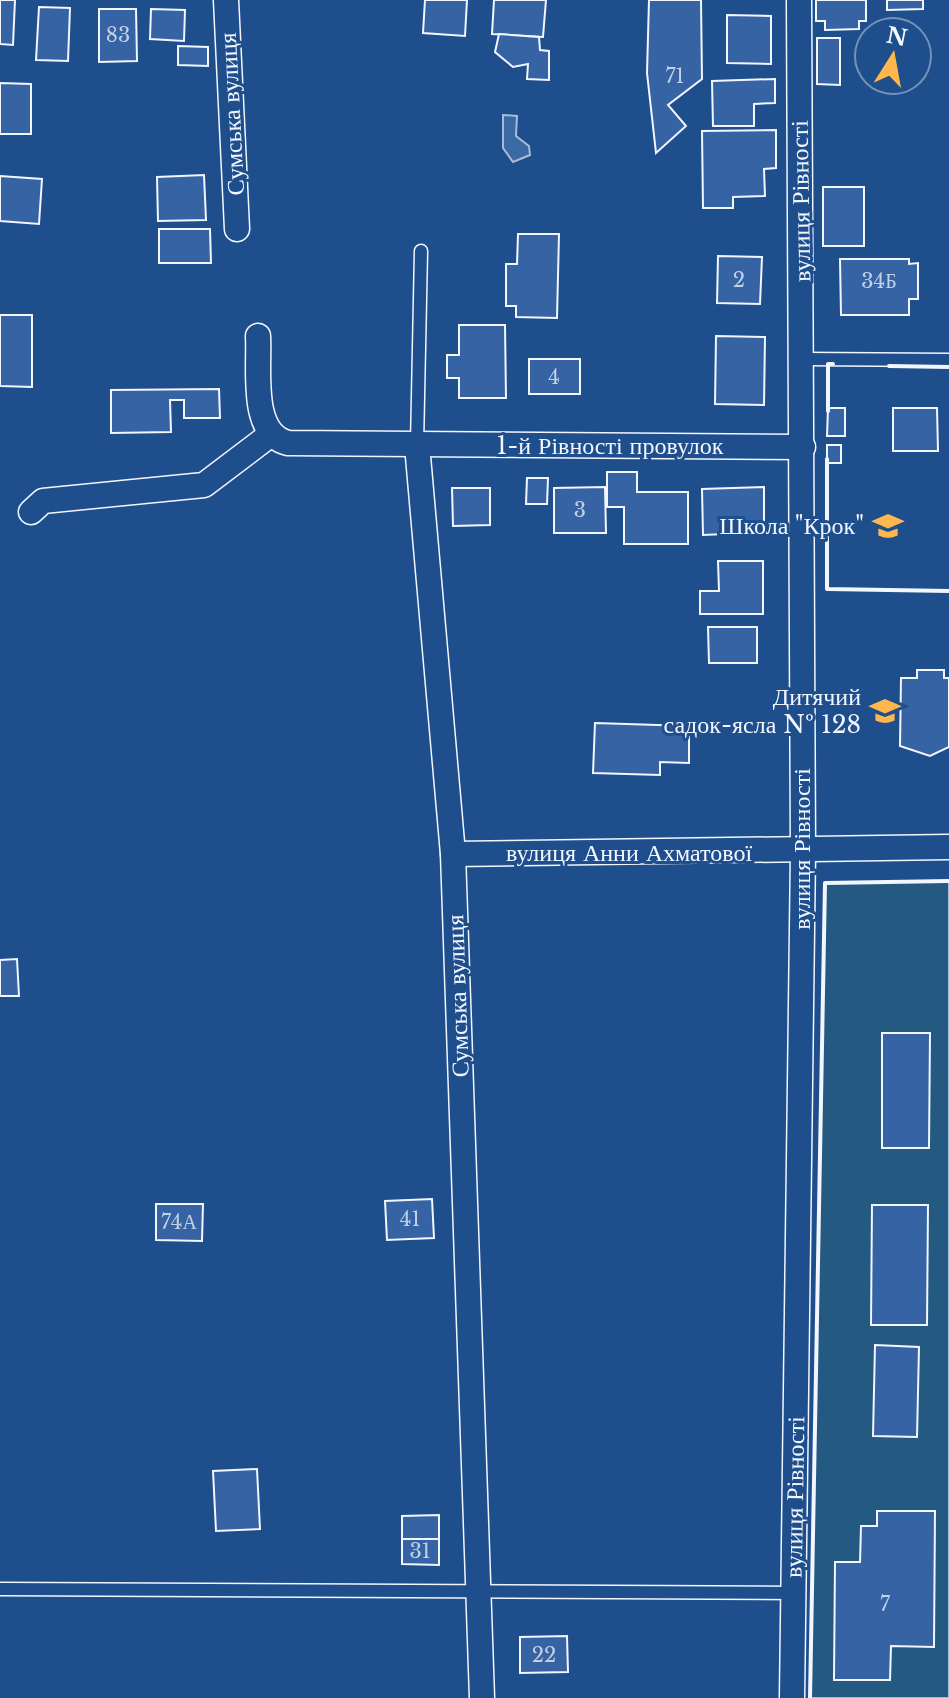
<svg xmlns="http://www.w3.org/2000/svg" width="949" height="1698" font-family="'Libre Baskerville',serif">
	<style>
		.green { fill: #245a82; stroke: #a8bbd7; stroke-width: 2 }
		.water { fill: #3b69a3; stroke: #a8bbd7; stroke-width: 2 }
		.building { fill: #3563a3; stroke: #f2f6ff; stroke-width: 2 }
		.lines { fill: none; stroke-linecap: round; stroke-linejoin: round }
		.lane-casing { stroke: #f2f6ff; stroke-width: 15 }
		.street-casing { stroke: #f2f6ff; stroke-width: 27 }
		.lane { stroke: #1f4e8c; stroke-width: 12 }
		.street { stroke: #1f4e8c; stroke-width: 24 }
		.wall { stroke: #f2f6ff; stroke-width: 4 }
		.labels { text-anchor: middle; stroke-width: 6; stroke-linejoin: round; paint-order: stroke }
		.number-label { font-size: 20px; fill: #c3d1e8 }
		.street-label { font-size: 24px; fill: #f2f6ff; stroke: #1f4e8c }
		.poi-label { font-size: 24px; fill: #f2f6ff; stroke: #1f4e8c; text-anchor: end }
	</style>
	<rect width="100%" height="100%" fill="#1f4e8c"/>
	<!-- green -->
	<polygon class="green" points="949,881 949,1698 810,1698 825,883"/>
	<!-- water -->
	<polygon class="water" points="503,115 517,116 516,136 529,146 530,155 513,162 503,148"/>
	<!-- building -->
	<g class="building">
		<polygon points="0,0 15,0 13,45 0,44"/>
		<polygon points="425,0 467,0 465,36 423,33"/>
		<polygon points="494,0 546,0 543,37 492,34"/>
		<polygon points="649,0 701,0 702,79 668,105 686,126 656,153 647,73"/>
		<polygon points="816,0 866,0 866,21 859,21 859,29 825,30 825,21 816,21"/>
		<polygon points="887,0 923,0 923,9 887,10"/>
		<polygon points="39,7 70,8 68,61 36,60"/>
		<polygon points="99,9 136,9 137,61 99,62"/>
		<polygon points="151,9 185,10 184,41 150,39"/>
		<polygon points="727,15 771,16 771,64 727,63"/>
		<polygon points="499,34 539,37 540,50 549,51 549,80 527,79 528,64 513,67 495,52"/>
		<polygon points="817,38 840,38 840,85 817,84"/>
		<polygon points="178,46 208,47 208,66 178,65"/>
		<polygon points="775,79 775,103 754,104 754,126 713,126 712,81"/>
		<polygon points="0,83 31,84 31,134 0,134"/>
		<polygon points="776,130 776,168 764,169 765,196 733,197 733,208 703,208 702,131"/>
		<polygon points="204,175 206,220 158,221 157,177"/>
		<polygon points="0,176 42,179 39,224 0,221"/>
		<rect x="823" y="187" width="41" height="59"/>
		<polygon points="159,229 210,229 211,263 159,263"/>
		<polygon points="518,234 559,234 557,318 516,317 516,306 506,306 506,264 517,264"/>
		<polygon points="718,256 762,257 760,304 717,303"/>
		<polygon points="840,259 909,259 909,264 918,263 918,299 909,299 909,315 841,315"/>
		<polygon points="0,315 32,315 32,387 0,386"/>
		<polygon points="459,325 505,325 506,398 459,398 459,378 447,378 447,355 459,355"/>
		<polygon points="716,336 765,337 764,405 715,404"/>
		<rect x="529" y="359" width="51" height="35"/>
		<polygon points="219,389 220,418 184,418 184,400 170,400 171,432 111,433 111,390"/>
		<polygon points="828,408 845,408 845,436 827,436"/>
		<polygon points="893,408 937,408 938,451 893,451"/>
		<rect x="827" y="445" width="14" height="18"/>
		<polygon points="607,472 637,472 637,492 688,492 688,544 624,544 624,507 607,507"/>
		<polygon points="527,478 548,478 547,504 526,504"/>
		<polygon points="605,487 606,533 554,533 554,488"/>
		<polygon points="764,487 764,524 724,525 725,534 703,535 702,489"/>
		<polygon points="452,488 490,488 490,525 453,526"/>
		<polygon points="718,561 763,561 763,614 700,614 700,591 719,591"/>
		<polygon points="708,627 757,627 757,663 709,663"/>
		<polygon points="917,670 944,670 944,678 949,678 949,747 930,756 900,746 901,678 917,678"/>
		<polygon points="595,723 689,726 689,763 660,762 660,775 593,773"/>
		<polygon points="17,959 19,996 0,996 0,960"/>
		<polygon points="882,1033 930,1033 929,1148 882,1148"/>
		<polygon points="432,1199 434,1238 387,1240 385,1201"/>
		<polygon points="156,1204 203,1204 202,1241 156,1240"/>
		<polygon points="872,1205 928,1205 927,1325 871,1325"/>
		<polygon points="875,1345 919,1347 917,1437 873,1436"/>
		<polygon points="257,1469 260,1529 216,1531 213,1471"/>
		<polygon points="877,1511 935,1511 934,1647 891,1646 890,1680 834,1680 835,1562 860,1562 861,1526 877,1526"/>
		<polygon points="439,1515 439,1539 402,1539 402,1516"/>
		<polygon points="402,1539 439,1539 439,1565 402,1564"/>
		<polygon points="567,1636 568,1672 520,1673 520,1637"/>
	</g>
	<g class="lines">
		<!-- lane casing -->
		<g class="lane-casing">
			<g id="lane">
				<polyline points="803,359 949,360"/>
				<polyline points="417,445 421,251"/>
				<polyline points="0,1589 794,1593"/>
			</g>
		</g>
		<!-- street casing -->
		<g class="street-casing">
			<g id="street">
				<polyline points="226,0 237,229"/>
				<path d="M 258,336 C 260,367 249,434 288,443 L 803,447"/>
				<polyline points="417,445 453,854 482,1698"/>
				<polyline points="31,512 43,501 204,485 270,435"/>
				<polyline points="453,854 949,847"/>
				<polyline points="792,1698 803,852 799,0"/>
			</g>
		</g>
		<!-- lane -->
		<use href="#lane" class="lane"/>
		<!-- street -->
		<use href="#street" class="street"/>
		<!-- wall -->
		<g class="wall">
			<polyline points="889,366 949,367"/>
			<polyline points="828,411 828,364 833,364"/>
			<polyline points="827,459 827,589 949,591"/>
			<polyline points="810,1698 825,883 949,881"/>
		</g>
	</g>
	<!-- icons -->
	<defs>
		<g id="school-bare" transform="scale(2.4)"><path d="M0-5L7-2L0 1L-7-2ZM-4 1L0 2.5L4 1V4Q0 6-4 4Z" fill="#ffb74d" stroke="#1f4e8c" stroke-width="2.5" paint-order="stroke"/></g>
	</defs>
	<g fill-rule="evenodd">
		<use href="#school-bare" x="888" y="526"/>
		<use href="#school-bare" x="885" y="711"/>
	</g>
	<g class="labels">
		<!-- number labels -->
		<g class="number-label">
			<text x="118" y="42">83</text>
			<text x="675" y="83">71</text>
			<text x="739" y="287">2</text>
			<text x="879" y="288">34Б</text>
			<text x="554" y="384">4</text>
			<text x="580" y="517">3</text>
			<text x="410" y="1226">41</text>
			<text x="179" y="1229">74А</text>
			<text x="420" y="1558">31</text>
			<text x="885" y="1611">7</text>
			<text x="544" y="1662">22</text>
		</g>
		<!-- street labels -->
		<g class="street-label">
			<text transform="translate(232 114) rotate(-93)" y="8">Сумська вулиця</text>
			<text transform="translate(801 201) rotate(-91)" y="8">вулиця Рівності</text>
			<text x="610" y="454">1-й Рівності провулок</text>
			<text transform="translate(802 849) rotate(-90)" y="8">вулиця Рівності</text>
			<text x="629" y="861">вулиця Анни Ахматової</text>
			<text transform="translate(458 996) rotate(-92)" y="8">Сумська вулиця</text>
			<text transform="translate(795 1497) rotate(-89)" y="8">вулиця Рівності</text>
		</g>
		<!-- poi labels -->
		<g class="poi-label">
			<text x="864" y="534">Школа "Крок"</text>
			<text x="861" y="705">Дитячий<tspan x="861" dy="28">садок-ясла № 128</tspan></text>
		</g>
	</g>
	<!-- north arrow -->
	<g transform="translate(893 56) rotate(11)"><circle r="38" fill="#1f4e8c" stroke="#7391ba" stroke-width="2"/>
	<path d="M0-6L14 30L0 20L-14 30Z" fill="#ffb74d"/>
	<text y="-12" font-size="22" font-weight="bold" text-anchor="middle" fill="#f2f6ff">N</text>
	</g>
</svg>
